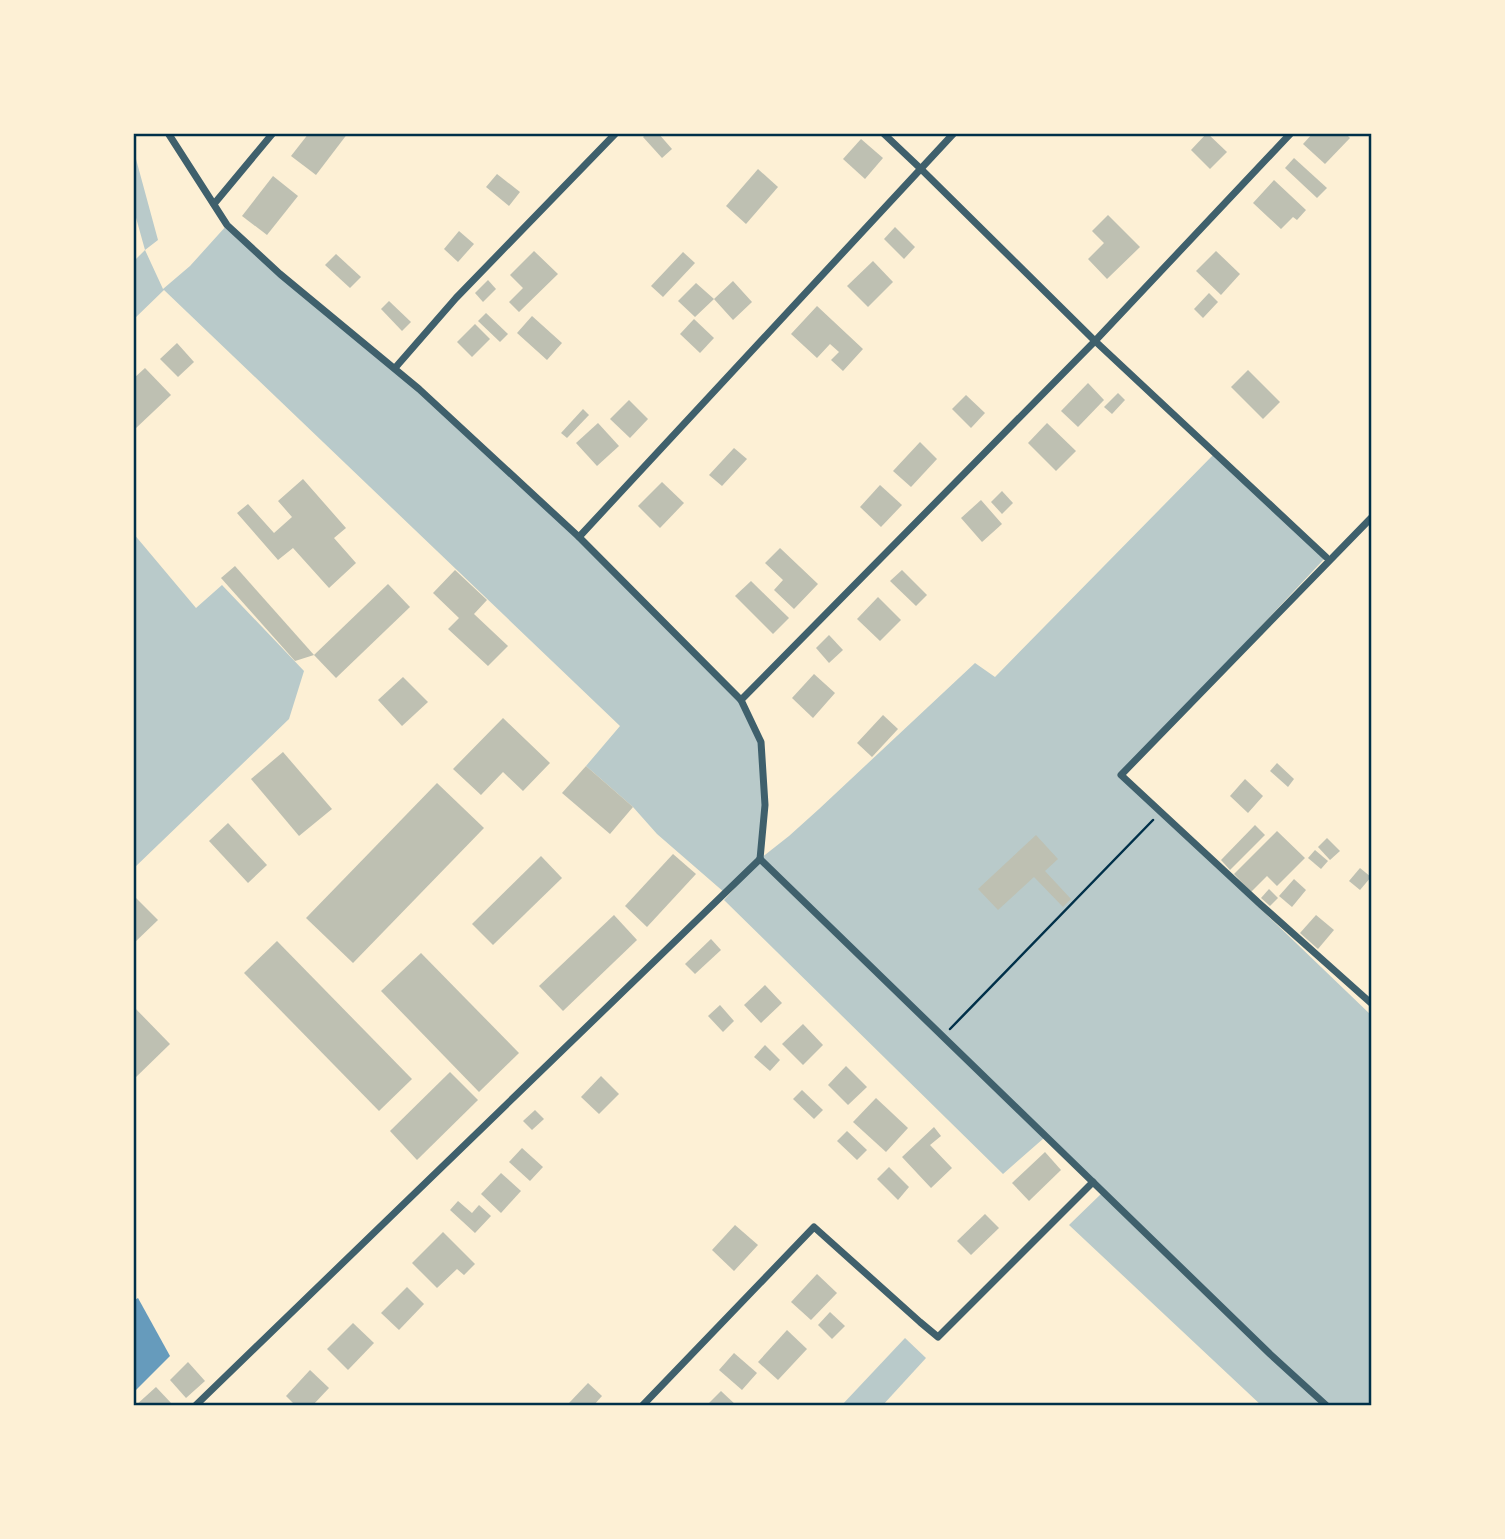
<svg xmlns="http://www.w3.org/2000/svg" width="1505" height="1539" font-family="Lato,sans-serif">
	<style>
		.green { fill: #b9caca }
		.water { fill: #669bbc }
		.building { fill: #bec0b2 }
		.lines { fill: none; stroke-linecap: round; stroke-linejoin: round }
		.path { stroke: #003049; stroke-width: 2.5 }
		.minor { stroke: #3f606c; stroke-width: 7 }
		.neatline { fill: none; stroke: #003049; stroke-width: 2.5 }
	</style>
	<rect width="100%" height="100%" fill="#fdf0d5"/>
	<!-- green -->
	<g class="green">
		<polygon points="133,148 158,240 145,250 163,289 190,266 227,225 395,368 579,537 741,700 761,742 764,815 761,858 789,836 819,809 975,663 995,677 1215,453 1326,557 1121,775 1372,1016 1372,1406 1262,1406 1069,1225 1103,1192 1044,1138 1003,1174 724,900 753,868 725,893 657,834 633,807 586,766 620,726 164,290 133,320 133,262 145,250 133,207"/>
		<polygon points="133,533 196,608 222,585 304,671 289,719 133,869"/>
		<polygon points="905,1338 926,1358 882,1406 841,1406"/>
	</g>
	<!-- water -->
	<polygon class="water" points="138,1298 170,1356 133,1393 133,1301"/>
	<!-- building -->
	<g class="building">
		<polygon points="309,133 348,133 316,175 291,156"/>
		<polygon points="647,133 658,133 672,149 662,158 643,137"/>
		<polygon points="1207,133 1227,152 1210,169 1191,150"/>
		<polygon points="1313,133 1345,133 1350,138 1325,164 1303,144"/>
		<polygon points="861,139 883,158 865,179 843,159"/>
		<polygon points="1294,158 1327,188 1317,198 1285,168"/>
		<polygon points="758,169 778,187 746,224 726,206"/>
		<polygon points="497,174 520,192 509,206 486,187"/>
		<polygon points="273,176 298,196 267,235 242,216"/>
		<polygon points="1274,180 1306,210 1297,220 1293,217 1281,229 1253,203"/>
		<polygon points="1108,215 1140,247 1107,279 1088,259 1104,243 1092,231"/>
		<polygon points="895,227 915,247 904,259 884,239"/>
		<polygon points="459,231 474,244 458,262 444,249"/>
		<polygon points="534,251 558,274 519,312 509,302 523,288 510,275"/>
		<polygon points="1216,251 1240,274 1221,295 1196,271"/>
		<polygon points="683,252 695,263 663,297 651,286"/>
		<polygon points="336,254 361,277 350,288 325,265"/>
		<polygon points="873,261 893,282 868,307 847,286"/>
		<polygon points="488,280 496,289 483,302 475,293"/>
		<polygon points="733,281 752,302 733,320 714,299 695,317 678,301 696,283 714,299"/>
		<polygon points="1209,293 1218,302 1203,318 1194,309"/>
		<polygon points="389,301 411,322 402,331 381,309"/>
		<polygon points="817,306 863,349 843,371 831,360 839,352 830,344 817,358 791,334"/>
		<polygon points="486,313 508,334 500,342 478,321"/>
		<polygon points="532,316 562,343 547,360 517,333"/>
		<polygon points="694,319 714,338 700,353 680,334"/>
		<polygon points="475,324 490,339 472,357 457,342"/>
		<polygon points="177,343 194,362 178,377 160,359"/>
		<polygon points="145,368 171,395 135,429 133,427 133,379"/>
		<polygon points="1248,370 1280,402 1263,419 1231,387"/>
		<polygon points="1088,383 1104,400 1078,427 1061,411"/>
		<polygon points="1118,393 1125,400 1112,414 1104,407"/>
		<polygon points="966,395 985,413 971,428 952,409"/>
		<polygon points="629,400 648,419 630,438 610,419"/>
		<polygon points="583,409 589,415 567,438 561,433"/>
		<polygon points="598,423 619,446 597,466 576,443"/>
		<polygon points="1047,423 1076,451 1056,471 1028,443"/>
		<polygon points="920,442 937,459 911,487 893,471"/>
		<polygon points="734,448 747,459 722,486 709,475"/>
		<polygon points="303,479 346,528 334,538 356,563 329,588 293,548 278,560 237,513 248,504 274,533 292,517 278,501"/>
		<polygon points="662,482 684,503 660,528 638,506"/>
		<polygon points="880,485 902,505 881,527 860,507"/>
		<polygon points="1002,491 1013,503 1002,514 991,502"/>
		<polygon points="981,500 1002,524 982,542 961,518"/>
		<polygon points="780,548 818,584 794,609 774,590 783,580 765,563"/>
		<polygon points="235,566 314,655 295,661 221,578"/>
		<polygon points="455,570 487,600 474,614 508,646 488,666 448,629 459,618 433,593"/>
		<polygon points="902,570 927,595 916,606 890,581"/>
		<polygon points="751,581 789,618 773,634 735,596"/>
		<polygon points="388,584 410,607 336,678 314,655"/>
		<polygon points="878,597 901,620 880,641 857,619"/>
		<polygon points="829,635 843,650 829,663 816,648"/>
		<polygon points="814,674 835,693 813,718 792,698"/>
		<polygon points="403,677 428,702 402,726 378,700"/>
		<polygon points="883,715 898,729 872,757 857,743"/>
		<polygon points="503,718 550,763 523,791 503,772 481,795 453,769"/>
		<polygon points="283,752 332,809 299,836 251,779"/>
		<polygon points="1277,763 1294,779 1288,787 1270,771"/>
		<polygon points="586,766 633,807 610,834 562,793"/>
		<polygon points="1245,779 1263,796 1248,813 1230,796"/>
		<polygon points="437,783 484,828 353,963 306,918"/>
		<polygon points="228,823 267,865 248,883 209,841"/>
		<polygon points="1255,825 1265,835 1230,870 1221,860"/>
		<polygon points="1277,831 1305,858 1277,886 1267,876 1251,892 1234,874"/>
		<polygon points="1036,835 1058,859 1045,871 1071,899 1063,907 1034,877 998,910 978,889"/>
		<polygon points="1327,838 1340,851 1330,860 1318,847"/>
		<polygon points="1315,850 1328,861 1321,869 1308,858"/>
		<polygon points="673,854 696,874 647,927 625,906"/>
		<polygon points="541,856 562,878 493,945 472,924"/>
		<polygon points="1360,868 1371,877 1360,890 1349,881"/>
		<polygon points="1294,879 1306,890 1292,907 1279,896"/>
		<polygon points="1269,889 1278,898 1270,906 1261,898"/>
		<polygon points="133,895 158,920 133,944"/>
		<polygon points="614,915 637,940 563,1011 539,986"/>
		<polygon points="1316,915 1334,930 1318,949 1300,933"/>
		<polygon points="711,939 721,950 695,974 685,964"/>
		<polygon points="277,941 412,1079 379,1111 244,973"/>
		<polygon points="421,953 519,1053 479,1092 381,991"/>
		<polygon points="765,985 782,1003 761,1023 744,1005"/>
		<polygon points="720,1005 734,1021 723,1032 708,1016"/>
		<polygon points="133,1006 170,1044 133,1080"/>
		<polygon points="803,1024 823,1045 803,1065 782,1044"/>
		<polygon points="765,1045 780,1060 770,1071 754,1057"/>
		<polygon points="846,1066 867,1087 848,1105 828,1085"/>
		<polygon points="450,1072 478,1100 417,1160 390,1131"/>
		<polygon points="601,1076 619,1094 599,1114 581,1097"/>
		<polygon points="802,1090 823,1110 814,1119 793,1099"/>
		<polygon points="876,1098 908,1128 886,1152 853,1122"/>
		<polygon points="535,1110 544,1119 532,1130 523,1121"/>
		<polygon points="934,1127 941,1136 930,1145 952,1168 931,1188 902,1157"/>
		<polygon points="847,1131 867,1150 857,1160 837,1141"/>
		<polygon points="522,1148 543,1167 530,1181 509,1162"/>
		<polygon points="1045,1152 1061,1170 1029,1201 1012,1183"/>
		<polygon points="889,1167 909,1187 898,1200 877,1179"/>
		<polygon points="501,1173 521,1191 501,1213 481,1194"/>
		<polygon points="458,1201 472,1213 479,1205 491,1216 475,1233 450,1210"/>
		<polygon points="985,1214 999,1228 971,1255 957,1241"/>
		<polygon points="735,1225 758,1245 734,1271 712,1250"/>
		<polygon points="443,1232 475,1264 464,1275 457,1269 437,1288 412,1263"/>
		<polygon points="817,1274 837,1293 811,1320 791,1302"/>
		<polygon points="407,1287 424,1304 399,1330 381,1313"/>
		<polygon points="830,1312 845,1326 832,1339 818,1325"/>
		<polygon points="353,1323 374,1343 348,1370 327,1349"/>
		<polygon points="787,1330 807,1349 778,1380 758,1362"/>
		<polygon points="734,1353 757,1373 742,1390 719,1370"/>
		<polygon points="188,1362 205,1381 186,1398 170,1380"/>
		<polygon points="310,1370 329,1388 312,1406 296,1406 286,1396"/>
		<polygon points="588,1383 602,1396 593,1406 572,1406 569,1403"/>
		<polygon points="156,1387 172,1404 170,1406 135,1406"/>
		<polygon points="721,1391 737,1406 706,1406"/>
	</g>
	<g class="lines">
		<!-- path -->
		<polyline class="path" points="950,1029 1153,820"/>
		<!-- minor -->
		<g class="minor">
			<polyline points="168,133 227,225 280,274 419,389 579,537 741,700 761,742 765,805 760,859"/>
			<polyline points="883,133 921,169 1095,341 1326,557"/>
			<polyline points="214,204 273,133"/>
			<polyline points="395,368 456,298 616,133"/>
			<polyline points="1372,517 1121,775 1261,905 1372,1004"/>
			<polyline points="579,537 954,133"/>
			<polyline points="741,700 1095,341 1291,133"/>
			<polyline points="760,859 1270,1354 1327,1406"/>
			<polyline points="195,1406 760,859"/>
			<polyline points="642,1406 814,1227 920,1322 938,1337 1093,1182"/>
		</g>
	</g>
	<!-- border -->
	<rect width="1505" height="1539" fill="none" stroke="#fdf0d5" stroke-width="270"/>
	<rect x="135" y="135" width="1235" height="1269" class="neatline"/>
</svg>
